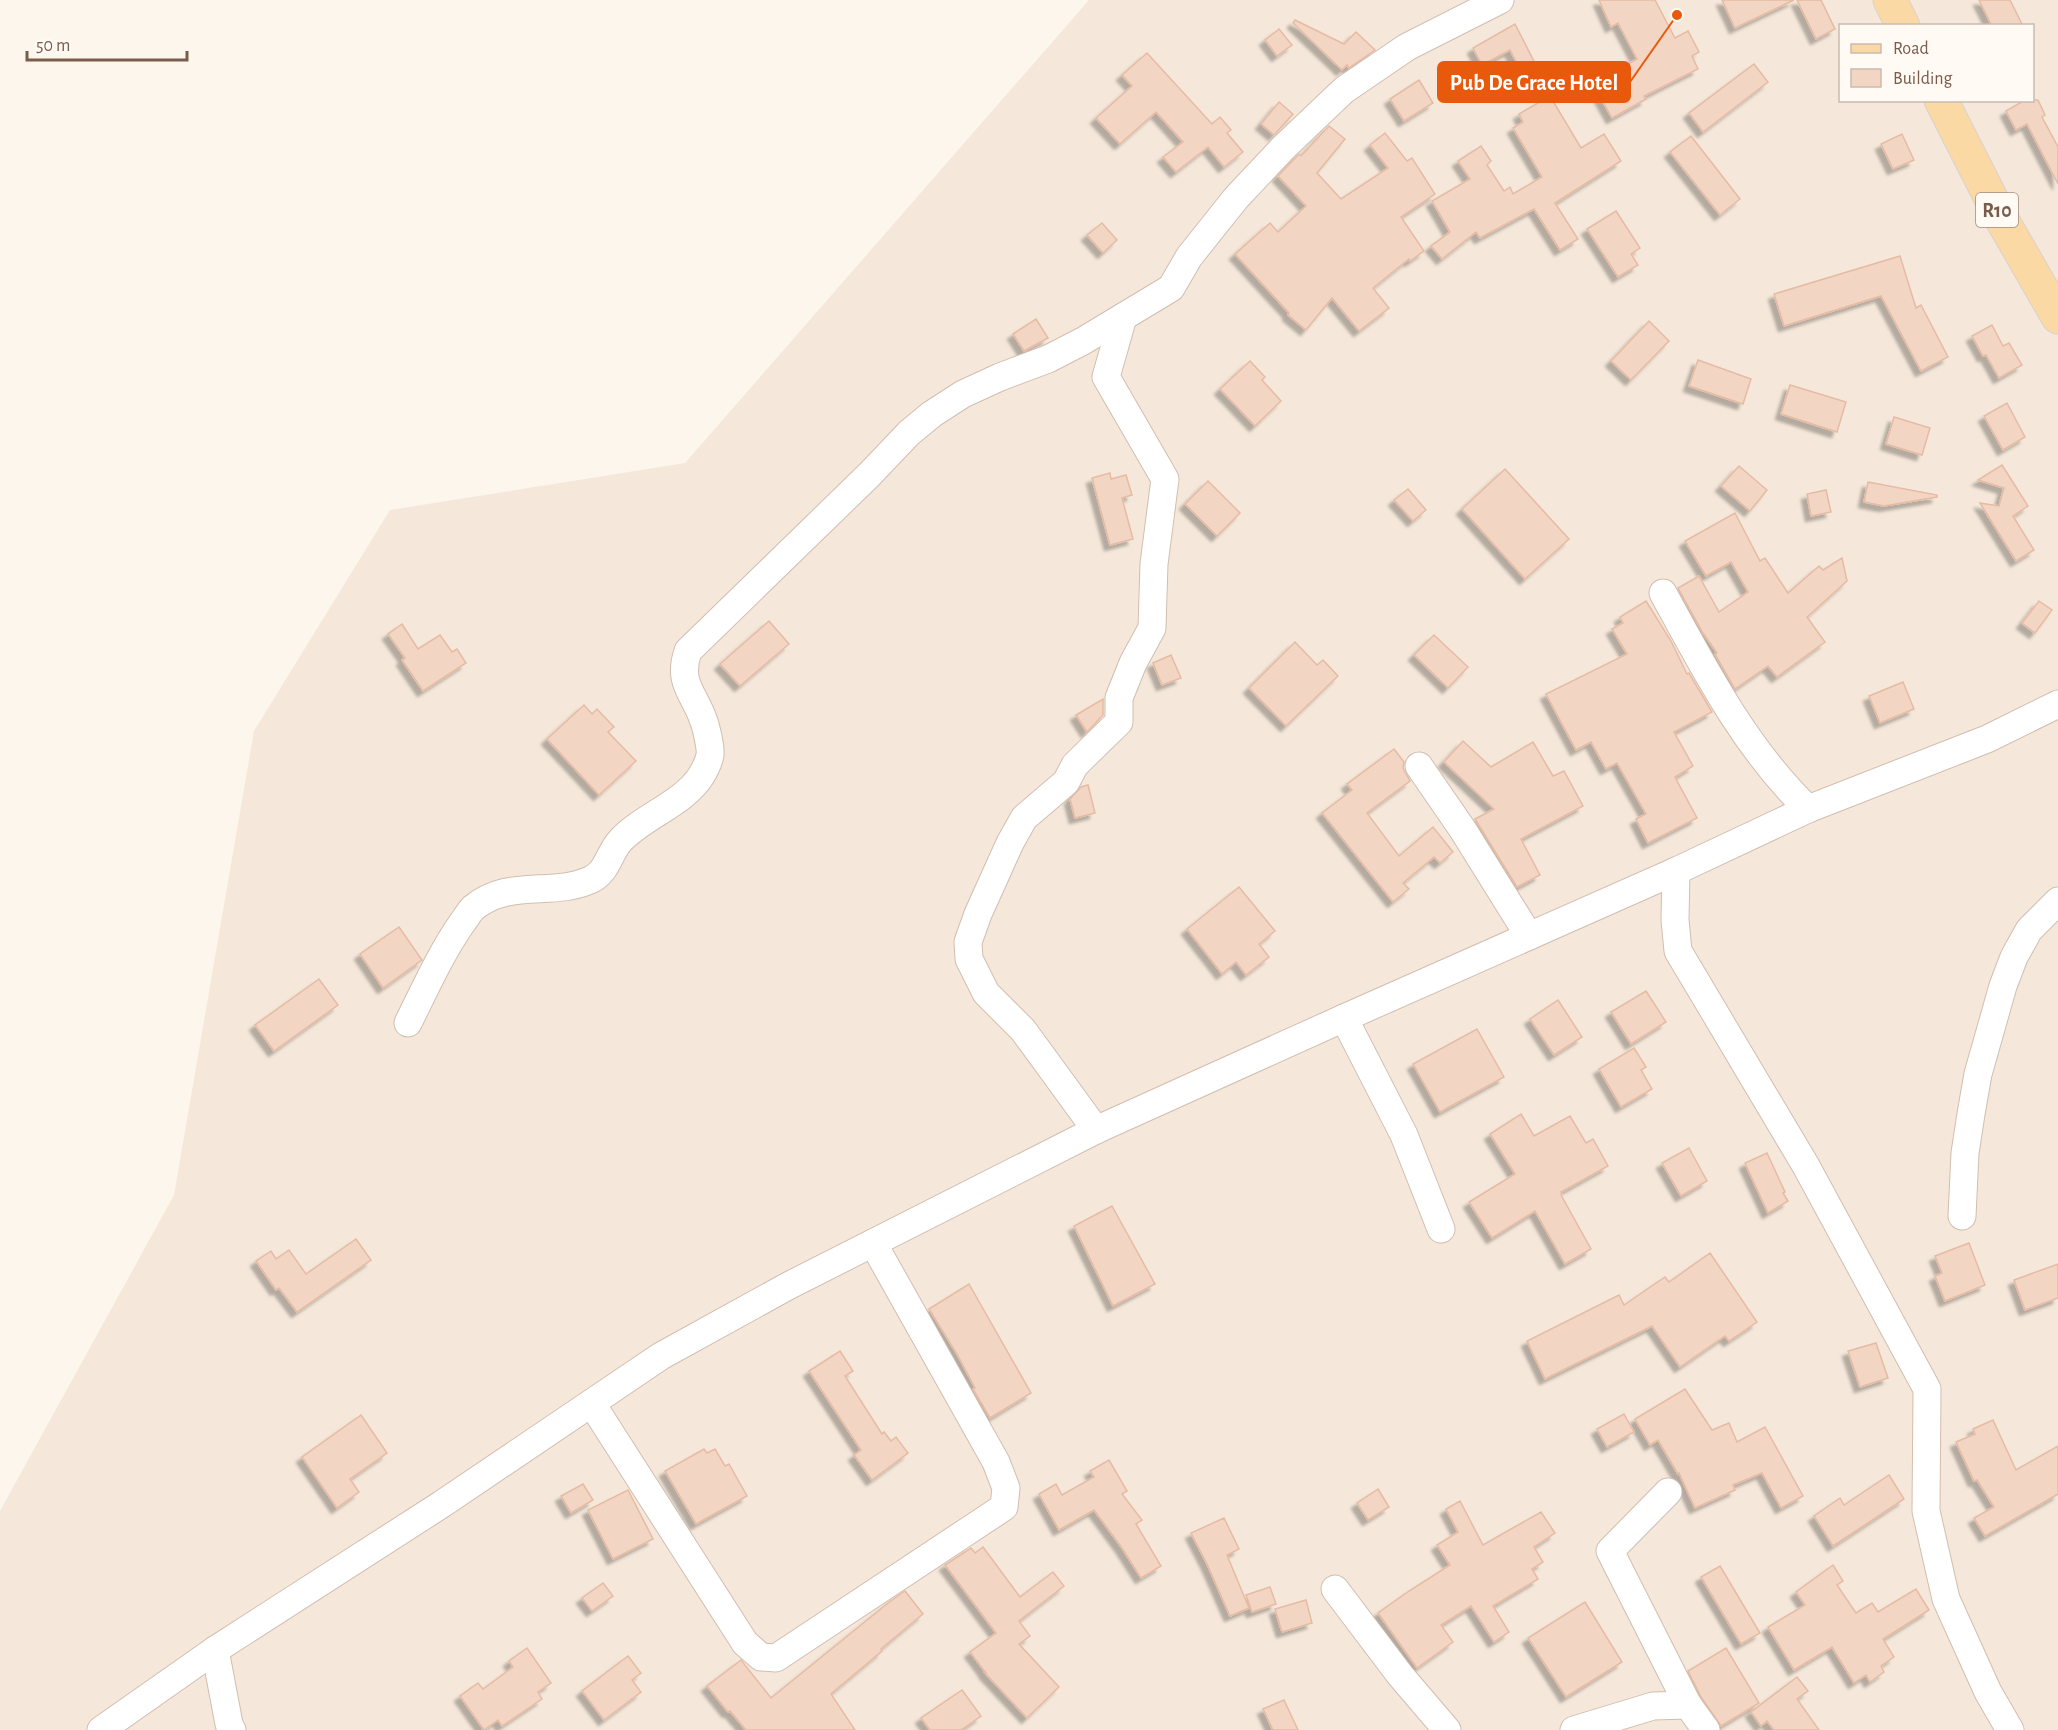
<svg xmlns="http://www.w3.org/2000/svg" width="2058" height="1730" font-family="'Alegreya Sans',sans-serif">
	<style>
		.residential { fill: #f5e8da; fill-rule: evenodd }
		.building { fill: #f3d5c3; stroke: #e6bba3; stroke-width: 1.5; filter: url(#shadow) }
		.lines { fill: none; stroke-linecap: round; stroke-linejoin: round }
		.minor-casing { stroke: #d1beb0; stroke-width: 29 }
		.major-casing { stroke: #dad1cd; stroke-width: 35 }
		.minor { stroke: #fff; stroke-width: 27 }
		.major { stroke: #fbd9a5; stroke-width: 33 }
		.labels { text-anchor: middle; stroke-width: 4.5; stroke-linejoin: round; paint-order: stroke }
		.shield { fill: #fffaf3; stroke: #a28b7f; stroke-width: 1.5 }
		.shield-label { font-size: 20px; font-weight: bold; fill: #7a5c4d }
		.leader { fill: none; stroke: #e8590c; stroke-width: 2 }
		.callout-dot { fill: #e8590c; stroke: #fffaf3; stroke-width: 2 }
		.callout { fill: #e8590c; stroke: #e8590c; stroke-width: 2 }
		.callout-label { font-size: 22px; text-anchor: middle; font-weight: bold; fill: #fff }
	</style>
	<defs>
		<filter id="shadow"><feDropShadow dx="-5.5" dy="5.5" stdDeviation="1.5" flood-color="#0004"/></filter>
	</defs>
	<rect width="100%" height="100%" fill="#fdf6ec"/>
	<!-- residential -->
	<path class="residential" d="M 1089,0 L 2058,0 L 2058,1730 L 0,1730 L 0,1511 L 174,1195 L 254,731 L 390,510 L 685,463 ZM 1840,26 L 2032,26 L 2032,100 L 1840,100 Z"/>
	<!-- building -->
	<g class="building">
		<polygon points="1599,0 1655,0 1675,38 1688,31 1699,52 1692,56 1698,69 1644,96 1646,99 1612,118 1598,93 1608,86 1603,78 1637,59 1618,23 1611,27"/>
		<polygon points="1722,0 1794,0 1735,28"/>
		<polygon points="1797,0 1821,0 1835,29 1816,39"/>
		<polygon points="1979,0 2010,0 2023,26 1992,26"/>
		<polygon points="1295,20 1344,44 1356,32 1375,50 1349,68 1347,65 1342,70 1293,23"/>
		<polygon points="1515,24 1545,83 1531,90 1510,50 1482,65 1473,48"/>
		<polygon points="1279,29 1292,45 1277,56 1265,40"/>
		<polygon points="1147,53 1212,124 1220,117 1231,130 1227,133 1243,152 1224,167 1208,147 1176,172 1163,157 1183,142 1156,112 1120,144 1096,118 1132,86 1122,75"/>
		<polygon points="1754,64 1768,82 1703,132 1689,113"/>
		<polygon points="1419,80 1433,103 1404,121 1390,99"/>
		<polygon points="1550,96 1581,148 1604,134 1621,161 1555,203 1578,239 1560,250 1534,209 1480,238 1476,232 1442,259 1431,246 1450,232 1432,201 1470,179 1458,161 1481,146 1491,161 1487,165 1504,191 1510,187 1513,194 1542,177 1513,128 1523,122 1519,114"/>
		<polygon points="2025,100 2038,100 2045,115 2042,117 2058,147 2058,184 2027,124 2016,130 2006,111"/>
		<polygon points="1279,102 1293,114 1274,135 1261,124"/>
		<polygon points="1329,126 1345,139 1317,173 1341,199 1388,168 1370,145 1385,133 1407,161 1412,158 1435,194 1401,217 1424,251 1410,261 1409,259 1373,288 1389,308 1359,331 1332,298 1306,330 1288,315 1289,313 1235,254 1270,223 1278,232 1306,206 1278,176 1299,154 1301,156"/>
		<polygon points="1902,134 1914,160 1893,169 1881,144"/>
		<polygon points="1691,136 1740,199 1720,215 1670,152"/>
		<polygon points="1616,211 1640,248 1631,254 1638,265 1618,277 1587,229"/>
		<polygon points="1102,223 1117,240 1103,253 1087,235"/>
		<polygon points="1900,256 1916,308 1921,305 1948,357 1921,371 1881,296 1784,326 1774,294"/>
		<polygon points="1036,319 1048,338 1024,351 1013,334"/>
		<polygon points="1649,321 1669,341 1631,380 1611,361"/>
		<polygon points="1992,325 2003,346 2009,343 2022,365 1999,378 1986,355 1983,356 1972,336"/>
		<polygon points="1698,360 1751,379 1743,404 1689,386"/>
		<polygon points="1250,361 1265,377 1262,380 1281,401 1255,426 1220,389"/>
		<polygon points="1790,385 1846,402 1837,432 1781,414"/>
		<polygon points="2007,403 2025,437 2003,450 1984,416"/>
		<polygon points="1894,417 1930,428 1922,455 1886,444"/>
		<polygon points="2002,465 2028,506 2013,516 2034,550 2016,561 1980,503 1999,506 2004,488 1978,480"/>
		<polygon points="1739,466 1767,490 1750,511 1721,486"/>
		<polygon points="1505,469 1569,539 1525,579 1462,509"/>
		<polygon points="1110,473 1111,479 1126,475 1132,495 1122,498 1133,539 1110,545 1092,478"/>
		<polygon points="1208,481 1240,513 1217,536 1185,504"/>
		<polygon points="1868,482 1937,495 1937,497 1884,506 1864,502"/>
		<polygon points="1408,489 1426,510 1413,521 1394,500"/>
		<polygon points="1826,490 1831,512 1811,516 1807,494"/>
		<polygon points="1735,513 1760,561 1765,558 1788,593 1819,566 1823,570 1842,558 1847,581 1807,617 1825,642 1777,677 1768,666 1735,689 1715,654 1717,653 1703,633 1678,588 1699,576 1719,612 1748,592 1731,562 1706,576 1685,541"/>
		<polygon points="1646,601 1671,641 1687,674 1689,673 1712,712 1674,732 1693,766 1675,777 1697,818 1648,843 1636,819 1646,814 1617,763 1606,769 1591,742 1576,750 1546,694 1627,654 1612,629 1623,623 1620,617"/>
		<polygon points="2039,601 2052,610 2035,633 2022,623"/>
		<polygon points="769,621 789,644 740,686 720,664"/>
		<polygon points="402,624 418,649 440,635 452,652 457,649 466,663 423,691 402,660 405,658 388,634"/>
		<polygon points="1434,635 1468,667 1448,688 1414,655"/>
		<polygon points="1295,642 1317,665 1323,660 1338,676 1286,726 1249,688"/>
		<polygon points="1171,655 1181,678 1162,685 1153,663"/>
		<polygon points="1903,682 1914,709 1880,723 1869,696"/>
		<polygon points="1103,699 1103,715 1087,732 1076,715"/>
		<polygon points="584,705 592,714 597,709 614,727 608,732 636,761 599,795 547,739"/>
		<polygon points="1463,741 1491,767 1533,742 1553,776 1564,771 1583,806 1521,839 1540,875 1517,887 1475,819 1494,809 1444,762"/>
		<polygon points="1394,749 1404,762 1403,768 1410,781 1367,813 1399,856 1433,827 1453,852 1440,863 1434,857 1403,883 1409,889 1393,902 1322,813 1352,790 1347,784"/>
		<polygon points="1088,785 1095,813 1075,818 1070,799 1081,787"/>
		<polygon points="1239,887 1275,931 1259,944 1269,957 1246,975 1236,962 1222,974 1187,929"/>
		<polygon points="399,927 422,960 383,988 360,954"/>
		<polygon points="319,979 338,1005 274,1051 255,1025"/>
		<polygon points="1646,991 1666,1022 1631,1044 1611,1012"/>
		<polygon points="1558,1000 1582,1037 1554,1055 1530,1019"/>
		<polygon points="1477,1029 1504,1077 1440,1112 1413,1064"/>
		<polygon points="1634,1048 1646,1067 1641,1070 1652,1089 1621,1107 1599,1069"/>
		<polygon points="1521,1114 1534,1136 1570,1116 1586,1143 1593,1139 1608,1166 1561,1192 1562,1194 1561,1195 1591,1249 1565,1264 1535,1211 1492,1238 1469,1202 1515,1174 1490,1134"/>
		<polygon points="1689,1148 1707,1181 1681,1196 1662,1163"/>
		<polygon points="1767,1153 1785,1192 1783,1193 1788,1201 1768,1213 1745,1163"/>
		<polygon points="1112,1206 1155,1284 1113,1306 1074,1226"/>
		<polygon points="356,1239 371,1260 297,1312 279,1288 276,1290 256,1261 271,1251 276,1259 289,1250 306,1274"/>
		<polygon points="1969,1243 1985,1285 1945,1301 1935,1276 1942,1273 1935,1256"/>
		<polygon points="1710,1253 1757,1322 1729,1341 1725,1336 1680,1367 1652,1326 1545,1379 1527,1341 1619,1295 1624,1305 1665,1277 1669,1282"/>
		<polygon points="2058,1264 2058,1298 2025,1310 2014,1280"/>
		<polygon points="969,1284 1031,1393 990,1418 973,1389 975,1388 957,1354 929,1309"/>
		<polygon points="1876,1343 1888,1378 1860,1387 1848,1351"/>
		<polygon points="840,1351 853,1371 845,1376 882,1434 884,1432 891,1441 896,1437 908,1453 872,1480 854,1455 861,1450 809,1371"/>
		<polygon points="1685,1389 1712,1430 1729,1423 1737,1442 1765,1427 1803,1496 1781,1508 1762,1473 1733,1485 1735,1490 1695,1508 1679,1473 1678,1474 1658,1440 1650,1445 1635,1419"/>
		<polygon points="1624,1414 1634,1432 1607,1447 1597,1429"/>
		<polygon points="361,1415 387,1453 350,1479 359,1492 337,1508 302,1457"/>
		<polygon points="1993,1420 2016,1470 2058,1446 2058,1494 1985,1536 1974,1518 1994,1507 1977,1480 1974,1481 1956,1442 1975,1434 1973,1429"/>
		<polygon points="704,1449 707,1453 715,1449 725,1466 729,1464 747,1496 696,1524 665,1471"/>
		<polygon points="1109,1460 1127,1491 1122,1494 1142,1520 1136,1524 1161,1566 1141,1578 1122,1548 1094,1510 1059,1530 1039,1494 1056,1484 1062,1495 1094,1477 1090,1471"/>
		<polygon points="1889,1475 1904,1499 1833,1546 1814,1516 1840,1498 1844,1505"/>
		<polygon points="583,1484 593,1500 571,1513 561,1496"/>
		<polygon points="1378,1489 1389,1507 1368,1520 1357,1503"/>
		<polygon points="628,1490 653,1539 613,1559 588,1510"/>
		<polygon points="1460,1501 1483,1545 1541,1512 1555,1533 1534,1547 1543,1562 1532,1569 1538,1579 1493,1606 1509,1632 1494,1642 1471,1606 1441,1625 1453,1642 1417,1668 1378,1613 1409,1591 1450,1565 1437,1545 1458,1532 1446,1509"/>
		<polygon points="1224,1518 1239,1549 1227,1555 1249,1608 1230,1616 1207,1564 1191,1533"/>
		<polygon points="983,1547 1020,1597 1053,1572 1064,1586 1019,1621 1030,1636 1019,1644 1059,1687 1027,1718 985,1673 986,1673 970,1652 996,1633 945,1565 971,1548 975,1553"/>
		<polygon points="1833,1565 1843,1581 1837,1585 1856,1613 1872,1603 1878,1612 1916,1589 1929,1610 1883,1639 1894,1657 1881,1666 1884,1672 1870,1682 1866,1675 1854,1683 1832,1647 1794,1670 1768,1627 1805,1605 1796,1592"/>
		<polygon points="1720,1566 1760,1633 1741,1644 1701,1577"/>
		<polygon points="603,1583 613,1596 592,1611 582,1598"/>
		<polygon points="1270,1587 1276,1604 1252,1612 1246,1595"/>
		<polygon points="905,1591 923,1614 881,1649 882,1651 831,1694 855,1730 746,1730 730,1711 728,1712 707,1686 741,1660 771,1698 888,1603"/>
		<polygon points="1306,1600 1312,1623 1282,1632 1275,1609"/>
		<polygon points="1585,1602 1622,1662 1566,1697 1528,1638"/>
		<polygon points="527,1648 551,1683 538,1692 542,1699 502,1726 498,1720 484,1730 460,1696 478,1683 483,1689 513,1667 509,1661"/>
		<polygon points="1726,1648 1759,1703 1721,1726 1701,1697 1688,1671"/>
		<polygon points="628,1656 641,1673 632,1680 641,1692 604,1720 582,1691"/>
		<polygon points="1797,1677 1808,1691 1797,1699 1819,1730 1774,1730 1767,1721 1761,1726 1751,1712"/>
		<polygon points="962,1690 981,1716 961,1730 930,1730 921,1718"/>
		<polygon points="1284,1700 1298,1730 1273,1730 1263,1709"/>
	</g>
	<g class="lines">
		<!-- minor casing -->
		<g class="minor-casing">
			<g id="minor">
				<path d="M 1663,593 C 1705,670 1745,748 1808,809"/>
				<polyline points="1419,766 1463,830 1529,936"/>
				<polyline points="1676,871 1675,920 1678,951 1806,1166 1927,1389 1926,1511 1946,1599 1988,1692 2010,1730"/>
				<polyline points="1344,1018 1404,1135 1441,1229"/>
				<path d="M 408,1023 C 425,989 441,953 462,923 C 466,918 469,912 473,908 C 509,878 552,897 590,880 C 607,873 609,853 620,841 C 643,816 683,804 701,776 C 704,771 709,761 710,755 C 711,748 706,726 703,719 C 694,693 677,683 688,651 L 869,475 L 909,433 L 932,414 L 963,394 L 1000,377 L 1048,359 L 1083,341 L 1171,288 L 1189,257 L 1236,198 L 1283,148 L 1344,90 L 1407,47 L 1500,0"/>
				<polyline points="1096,1130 1023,1030 986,993 969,959 968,942 978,914 1010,843 1024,818 1066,782 1075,765 1119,722 1119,698 1133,663 1152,628 1154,564 1165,479 1106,377 1123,317"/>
				<polyline points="1962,1216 1965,1153 1971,1114 1978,1074 2003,986 2014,957 2029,930 2058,901"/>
				<polyline points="592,1404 745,1643 761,1657 776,1658 1004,1507 1006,1488 996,1462 873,1243"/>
				<polyline points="1668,1492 1610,1551 1688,1705"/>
				<polyline points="1335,1589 1400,1675 1447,1730"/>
				<polyline points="215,1650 229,1724 232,1730"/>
				<polyline points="101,1730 215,1650 442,1504 661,1356 788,1286 1096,1130 1344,1018 1676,871 1808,809 1987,739 2058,704"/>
				<polyline points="1574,1730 1653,1706 1688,1705 1706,1730"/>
			</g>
		</g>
		<!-- major casing -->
		<g class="major-casing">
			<g id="major">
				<polyline points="1890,0 1903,26"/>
				<polyline points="1941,100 2001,218 2058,317"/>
			</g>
		</g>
		<!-- minor -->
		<use href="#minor" class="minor"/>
		<!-- major -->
		<use href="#major" class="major"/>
	</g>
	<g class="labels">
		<!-- shield labels -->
		<rect class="shield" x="1976" y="193" width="42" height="34" rx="4.5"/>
		<g class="shield-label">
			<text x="1997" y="217">R10</text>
		</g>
	</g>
	<!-- callouts -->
	<path class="leader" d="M1677 15L1630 82"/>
	<circle class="callout-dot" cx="1677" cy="15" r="6"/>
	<rect class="callout" x="1438" y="62" width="192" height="40" rx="6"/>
	<g class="callout-label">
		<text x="1534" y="90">Pub De Grace Hotel</text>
	</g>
	<!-- legend -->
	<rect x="1839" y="24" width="195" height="78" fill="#fffaf3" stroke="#cabbb1" stroke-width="1.5"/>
	<rect x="1851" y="44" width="30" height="9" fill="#fbd9a5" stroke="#cabbb1" stroke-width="1.5"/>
	<text x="1893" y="54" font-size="18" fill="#7a5c4d">Road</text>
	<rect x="1851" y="69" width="30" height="18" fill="#f3d5c3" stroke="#cabbb1" stroke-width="1.5"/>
	<text x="1893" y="84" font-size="18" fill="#7a5c4d">Building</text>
	<!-- scale -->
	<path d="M27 51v9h160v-9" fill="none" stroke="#7a5c4d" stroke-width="3"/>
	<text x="36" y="51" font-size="18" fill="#7a5c4d" stroke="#fffaf3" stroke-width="4.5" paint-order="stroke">50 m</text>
</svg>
